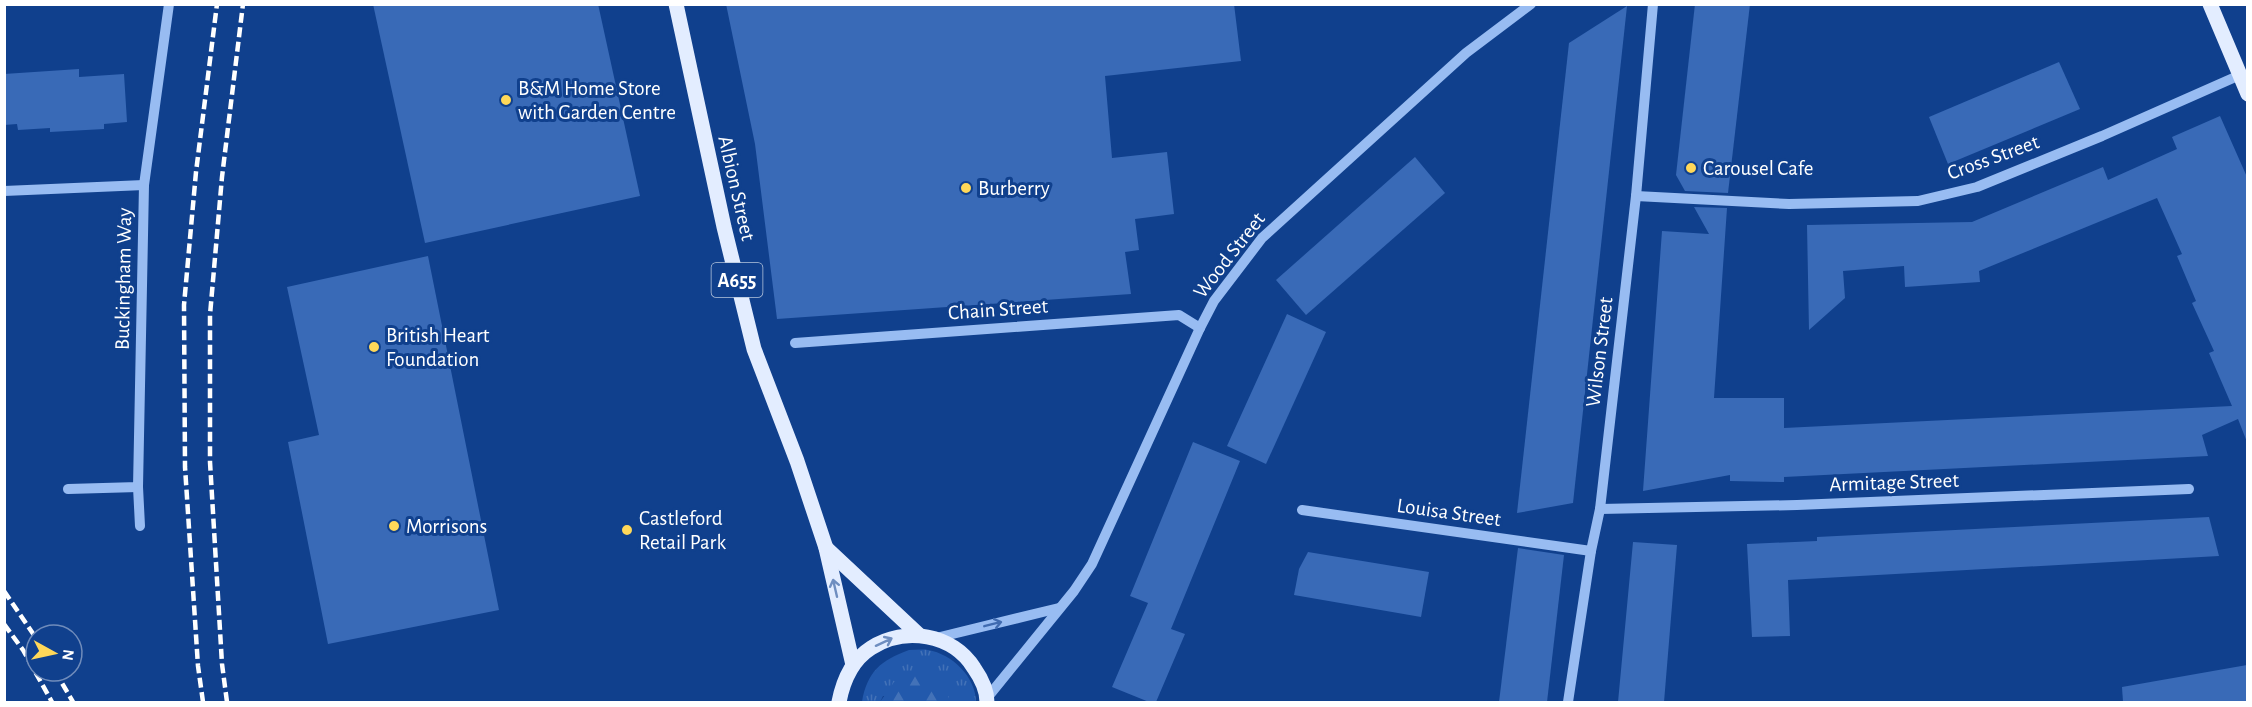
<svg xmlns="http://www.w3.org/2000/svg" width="2252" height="707" font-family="'Alegreya Sans',sans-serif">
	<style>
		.grass { fill: url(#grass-tufts) }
		.forest { fill: url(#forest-firs) }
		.building { fill: #396ab7 }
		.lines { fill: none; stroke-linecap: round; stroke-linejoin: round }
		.minor { stroke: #98bcf2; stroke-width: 10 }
		.major { stroke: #e3edff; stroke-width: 15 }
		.rail { stroke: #fff; stroke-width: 4.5; stroke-dasharray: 10 4.5; stroke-linecap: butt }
		.oneway { stroke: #6f8ec0 }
		.oneway2 { stroke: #406bb0 }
		.poi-dot { fill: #ffd859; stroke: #10408d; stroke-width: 2 }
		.labels { text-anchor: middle; stroke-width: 6; stroke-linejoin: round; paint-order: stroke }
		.shield { fill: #10408d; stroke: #b7c6dd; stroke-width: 1.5 }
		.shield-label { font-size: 20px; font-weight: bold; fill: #fff }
		.poi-label { font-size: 21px; fill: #fff; stroke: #10408d; text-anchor: start }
		.street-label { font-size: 21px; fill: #fff; stroke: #10408d }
	</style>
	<defs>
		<pattern id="grass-tufts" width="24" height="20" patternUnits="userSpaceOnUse" patternTransform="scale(1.5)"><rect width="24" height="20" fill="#2259ac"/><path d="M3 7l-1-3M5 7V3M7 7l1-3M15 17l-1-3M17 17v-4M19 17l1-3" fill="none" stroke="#4372b8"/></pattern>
		<pattern id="forest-firs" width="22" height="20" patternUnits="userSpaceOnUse" patternTransform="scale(1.5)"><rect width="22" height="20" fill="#2259ac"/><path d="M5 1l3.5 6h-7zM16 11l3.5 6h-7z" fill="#4372b8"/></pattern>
	</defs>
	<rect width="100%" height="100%" fill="#10408d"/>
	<!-- grass -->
	<path class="grass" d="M 909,650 C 915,650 922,649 928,650 C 952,654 976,677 976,702 L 948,702 L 948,695 L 883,696 L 880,702 L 862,702 C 867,672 881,660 909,650 Z"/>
	<!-- forest -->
	<polygon class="forest" points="910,672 930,673 948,695 948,702 880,702 894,682"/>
	<!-- building -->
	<g class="building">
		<polygon points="373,4 598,4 640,196 425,243"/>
		<polygon points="726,4 1234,4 1241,61 1105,76 1112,158 1167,152 1174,214 1135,219 1139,250 1125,252 1131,294 777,319 755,144"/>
		<polygon points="1695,4 1750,4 1728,193 1685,191 1676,175"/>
		<polygon points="1627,6 1573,503 1517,513 1569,43"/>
		<polygon points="2059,62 2080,109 1948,164 1929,117"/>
		<polygon points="79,69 79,77 124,74 127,122 104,124 104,129 50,132 50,128 18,130 17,124 4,125 4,74"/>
		<polygon points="2220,116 2247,177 2247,442 2238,419 2202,435 2208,456 1784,477 1784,482 1730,481 1730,475 1643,491 1662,231 1709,234 1694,207 1727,208 1714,398 1784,398 1784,428 2232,406 2209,353 2214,351 2192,303 2196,301 2177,256 2182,254 2157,198 1979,271 1980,282 1905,287 1904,266 1843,271 1845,298 1809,330 1807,225 1972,222 2103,167 2108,180 2177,149 2172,137"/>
		<polygon points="1415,157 1445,193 1306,315 1276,280"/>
		<polygon points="428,256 499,610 328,644 288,442 319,435 287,287"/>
		<polygon points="1287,314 1326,332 1266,464 1227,446"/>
		<polygon points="1193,442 1240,461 1171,629 1185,634 1156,702 1149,702 1112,687 1148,603 1130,596"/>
		<polygon points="2209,517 2219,556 1788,580 1790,636 1752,637 1747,544 1817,541 1817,537"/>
		<polygon points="1633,542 1677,545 1664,702 1618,702"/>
		<polygon points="1518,548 1564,555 1547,702 1499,702"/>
		<polygon points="1308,552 1429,572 1421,617 1294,595 1299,569"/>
		<polygon points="2247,665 2247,702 2123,702 2122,687"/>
	</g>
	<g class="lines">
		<!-- minor -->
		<g class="minor">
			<polyline points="4,191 144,185"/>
			<polyline points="1636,196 1789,204 1918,201 1977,187 2102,136 2240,75"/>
			<polyline points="795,343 1179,315 1200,328"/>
			<polyline points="138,487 140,526"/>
			<polyline points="68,489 138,487 144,185 169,4"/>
			<polyline points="1600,509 1797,505 2189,489"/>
			<polyline points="1302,510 1591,551"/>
			<polyline points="936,638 1059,608"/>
			<polyline points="987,698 1074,591 1092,564 1200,328 1214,301 1262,238 1466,53 1531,4"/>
			<polyline points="1568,702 1591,551 1600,509 1636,196 1653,4"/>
		</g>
		<!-- major -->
		<g class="major">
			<polyline points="676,4 724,227 754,349 797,461 826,548 853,665"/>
			<polyline points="2210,4 2248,94"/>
			<polyline points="826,548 919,635"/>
			<path d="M 839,702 C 843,681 852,660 871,648 C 905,626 953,634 974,668 C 981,678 987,690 987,702"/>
		</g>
		<!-- rail -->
		<g class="rail">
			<polyline points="4,591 36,638"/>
			<polyline points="4,624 23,650 52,702"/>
			<polyline points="55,671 73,702"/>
			<polyline points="203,702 198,666 185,467 184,305 196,172 217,4"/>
			<polyline points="227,702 222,664 210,462 210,315 222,177 243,4"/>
		</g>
	</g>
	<!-- one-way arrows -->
	<defs><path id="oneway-shaft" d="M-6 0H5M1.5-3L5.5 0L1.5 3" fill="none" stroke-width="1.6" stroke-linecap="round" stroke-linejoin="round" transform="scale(1.5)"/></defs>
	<g class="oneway">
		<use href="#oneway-shaft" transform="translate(835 588) rotate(-103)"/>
		<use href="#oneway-shaft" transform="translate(884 642) rotate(-25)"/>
	</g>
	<use class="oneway2" href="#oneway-shaft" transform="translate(993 624) rotate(-14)"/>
	<!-- markers -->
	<g class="poi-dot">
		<circle cx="506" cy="100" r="6"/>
		<circle cx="1691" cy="168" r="6"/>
		<circle cx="966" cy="188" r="6"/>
		<circle cx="374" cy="347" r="6"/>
		<circle cx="394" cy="526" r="6"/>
		<circle cx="627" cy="530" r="6"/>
	</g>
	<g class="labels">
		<!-- shield labels -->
		<rect class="shield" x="711.5" y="263" width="51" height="34" rx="4.5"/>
		<g class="shield-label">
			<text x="737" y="287">A655</text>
		</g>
		<!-- poi labels -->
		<g class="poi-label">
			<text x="518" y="95">B&amp;M Home Store<tspan x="518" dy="24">with Garden Centre</tspan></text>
			<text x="1703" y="175">Carousel Cafe</text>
			<text x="978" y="195">Burberry</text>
			<text x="386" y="342">British Heart<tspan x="386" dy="24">Foundation</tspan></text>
			<text x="639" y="525">Castleford<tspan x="639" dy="24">Retail Park</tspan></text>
			<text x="406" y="533">Morrisons</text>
		</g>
		<!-- street labels -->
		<g class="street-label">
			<text transform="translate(1993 157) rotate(-20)" y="7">Cross Street</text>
			<text transform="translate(737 188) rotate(77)" y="7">Albion Street</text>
			<text transform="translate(1229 255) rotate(-52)" y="7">Wood Street</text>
			<text transform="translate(123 279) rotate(-89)" y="7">Buckingham Way</text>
			<text transform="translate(998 309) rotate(-4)" y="7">Chain Street</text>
			<text transform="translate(1599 352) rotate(-83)" y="7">Wilson Street</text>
			<text transform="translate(1894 482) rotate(-2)" y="7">Armitage Street</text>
			<text transform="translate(1449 512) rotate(8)" y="7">Louisa Street</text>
		</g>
	</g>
	<!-- border -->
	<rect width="2252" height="707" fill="none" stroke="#ffffff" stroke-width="12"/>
	<!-- north arrow -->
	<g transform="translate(54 653) rotate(98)"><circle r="28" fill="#10408d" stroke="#708cbb" stroke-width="1.5"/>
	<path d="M0-4.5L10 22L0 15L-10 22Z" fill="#ffd859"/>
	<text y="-9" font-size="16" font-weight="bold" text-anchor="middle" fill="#ffffff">N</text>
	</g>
</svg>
